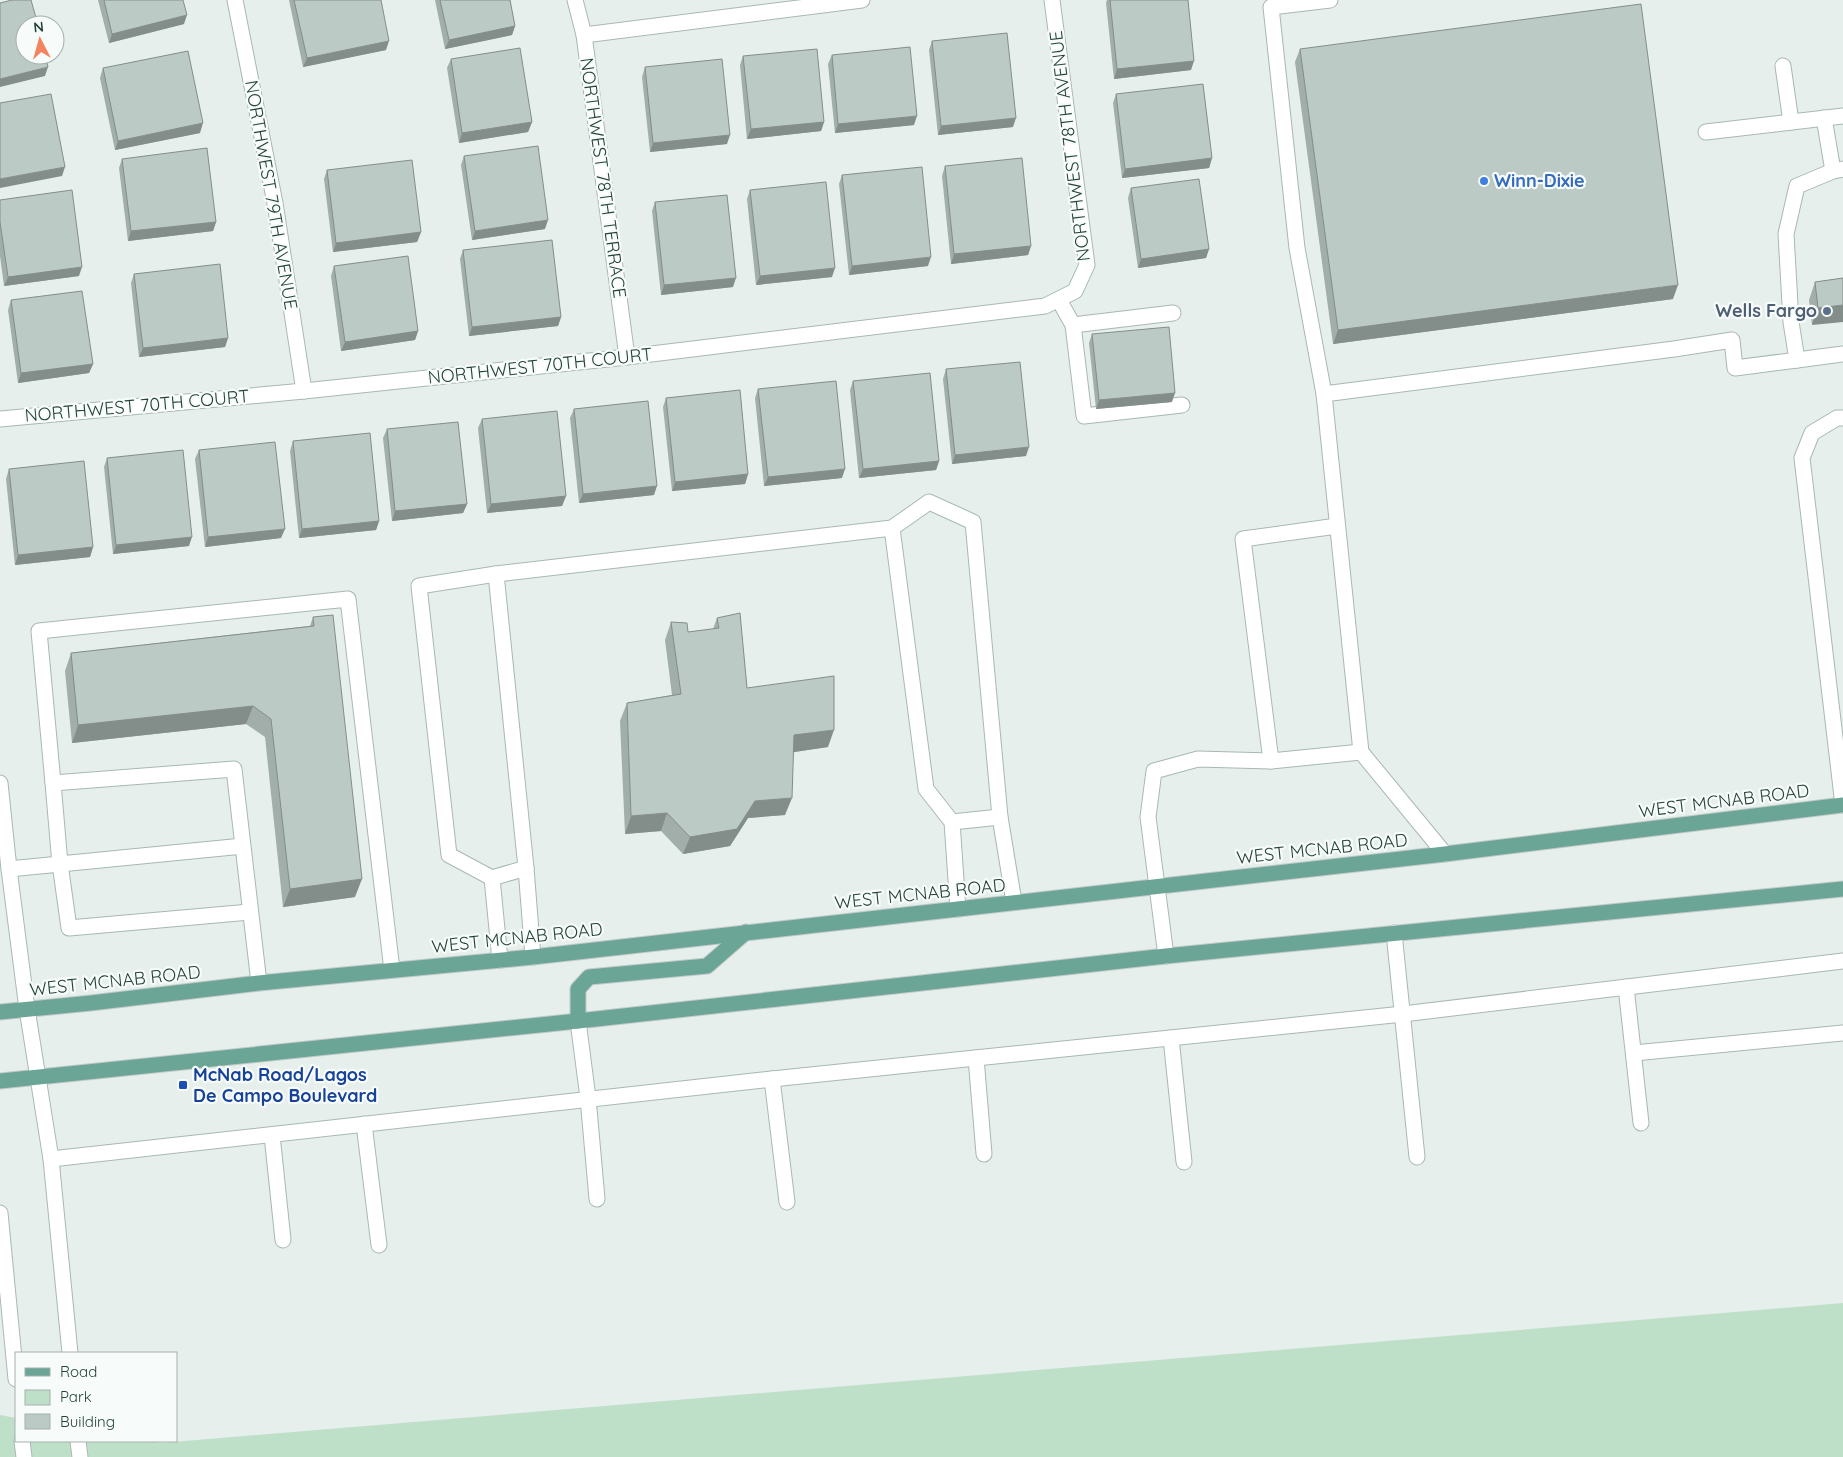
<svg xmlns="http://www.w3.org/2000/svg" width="1843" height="1457" font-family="Quicksand,sans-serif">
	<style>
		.green { fill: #bfe0c8 }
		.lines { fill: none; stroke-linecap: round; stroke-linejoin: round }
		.minor-casing { stroke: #a8b8b2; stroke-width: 17 }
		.major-casing { stroke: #c2cac8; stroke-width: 17 }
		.minor { stroke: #fff; stroke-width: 15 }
		.major { stroke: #6aa596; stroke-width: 15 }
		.wall { fill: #a1aea9 }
		.shaded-wall { fill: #838d89 }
		.building { fill: #bbcac4; stroke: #838d89 }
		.shop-dot { fill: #3f7fe0; stroke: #f7fbf9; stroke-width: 2 }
		.service-dot { fill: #5c6f8a; stroke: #f7fbf9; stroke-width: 2 }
		.transit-dot { fill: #1a4fb4; stroke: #f7fbf9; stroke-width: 2 }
		.labels { text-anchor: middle; stroke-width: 4.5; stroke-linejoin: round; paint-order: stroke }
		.street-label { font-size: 18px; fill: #24423a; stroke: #f7fbf9 }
		.shop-label { font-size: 18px; font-weight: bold; fill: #366cbe; stroke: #f7fbf9; text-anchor: start }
		.service-label { font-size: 18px; font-weight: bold; fill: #4e5e75; stroke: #f7fbf9; text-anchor: end }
		.transit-label { font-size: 18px; font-weight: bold; fill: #164399; stroke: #f7fbf9; text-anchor: start }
	</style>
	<rect width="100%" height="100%" fill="#e6efeb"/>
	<!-- green -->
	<polygon class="green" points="1843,1303 1843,1457 0,1457 0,1415 16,1418 16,1441 147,1441 161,1443"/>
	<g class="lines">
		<!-- minor casing -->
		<g class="minor-casing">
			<g id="minor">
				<polyline points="235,0 275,203 304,391"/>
				<polyline points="575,0 584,35 627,357"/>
				<polyline points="584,35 862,0"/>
				<polyline points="1783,66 1791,122"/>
				<polyline points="1824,118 1833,171 1843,169"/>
				<polyline points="1706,132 1843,116"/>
				<polyline points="1059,300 1073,325 1084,416 1182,405"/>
				<polyline points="1073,325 1173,313"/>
				<polyline points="1797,360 1843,354"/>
				<polyline points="1324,394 1297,248 1271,7 1330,0"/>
				<polyline points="1843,418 1837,418 1812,433 1802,458 1843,805"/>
				<polyline points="0,419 304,391 627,357 1045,306 1075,291 1087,265 1052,0"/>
				<polyline points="1337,526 1243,539 1271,761 1361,752"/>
				<polyline points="892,528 926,789 952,822 958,909"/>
				<polyline points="496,574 526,868 533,957"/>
				<polyline points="0,783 9,869 27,1009 51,1159 70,1353"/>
				<polyline points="53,783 39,631 348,599 392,970"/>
				<polyline points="952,822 1000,817"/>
				<polyline points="243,846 60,864 53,783 234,769 259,983"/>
				<polyline points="1445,854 1361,752 1324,394 1674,349 1732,340 1735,368 1797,360 1791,322 1786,234 1797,186 1833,171"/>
				<polyline points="9,869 60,864 69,928 250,912"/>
				<polyline points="492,878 526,868"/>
				<polyline points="1394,933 1417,1157"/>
				<polyline points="1166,956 1148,817 1154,771 1198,759 1271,761"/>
				<polyline points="500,960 492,878 449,855 419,586 496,574 892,528 929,502 973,522 1000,817 1014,902"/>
				<polyline points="1626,987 1641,1123"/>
				<polyline points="578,1021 588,1098 597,1199"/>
				<polyline points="1171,1038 1184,1162"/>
				<polyline points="1634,1053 1843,1033"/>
				<polyline points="976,1058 984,1154"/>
				<polyline points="772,1079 787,1202"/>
				<polyline points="364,1124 379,1245"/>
				<polyline points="272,1135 283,1240"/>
				<polyline points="51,1159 772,1079 1403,1014 1843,961"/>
				<polyline points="0,1213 16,1379"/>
				<polyline points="22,1441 24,1457"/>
				<polyline points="78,1441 80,1457"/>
			</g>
		</g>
		<!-- major casing -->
		<g class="major-casing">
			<g id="major">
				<polyline points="0,1012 91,1003 259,983 533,957 958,909 1445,854 1843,805"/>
				<polyline points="578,1021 578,989 589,977 707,966 746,932"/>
				<polyline points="0,1081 578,1021 1166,956 1843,889"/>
			</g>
		</g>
		<!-- minor -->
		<use href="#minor" class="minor"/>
		<!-- major -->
		<use href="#major" class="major"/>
	</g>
	<!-- wall -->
	<g class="wall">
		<polygon points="98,0 183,0 184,24 109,43"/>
		<polygon points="289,0 381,0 386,50 303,67"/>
		<polygon points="435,0 510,0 515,26 512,35 445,49"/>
		<polygon points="1107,0 1188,0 1191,70 1114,79 1106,3"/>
		<polygon points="932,41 1013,127 938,135 929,50"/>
		<polygon points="1300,49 1673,299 1333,344 1295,62"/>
		<polygon points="832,55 914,125 835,133 828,64"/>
		<polygon points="743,56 824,122 821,131 747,139 740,65"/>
		<polygon points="451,59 532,122 528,132 459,143 447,68"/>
		<polygon points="645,67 727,144 650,152 642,77"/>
		<polygon points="103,68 200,133 115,150 100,78"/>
		<polygon points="1116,94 1212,158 1209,168 1122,178 1113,103"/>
		<polygon points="464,156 545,229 472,240 461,165"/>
		<polygon points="122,159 216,222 213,231 128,241 119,168"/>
		<polygon points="945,166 1031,246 1028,255 951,264 942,176"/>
		<polygon points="327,170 421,232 417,242 333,252 324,179"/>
		<polygon points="842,175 928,266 849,275 839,184"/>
		<polygon points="1131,188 1209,249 1206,258 1138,268 1128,198"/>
		<polygon points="750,190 832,277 756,285 747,199"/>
		<polygon points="0,200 79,276 4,286 0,256"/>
		<polygon points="655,202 733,287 661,295 652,211"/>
		<polygon points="463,250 561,317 558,326 469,336 460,259"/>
		<polygon points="334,266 418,331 415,340 341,351 331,276"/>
		<polygon points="134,274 228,338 225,347 139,357 131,283"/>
		<polygon points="1843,278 1812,325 1809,300 1815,282"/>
		<polygon points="11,300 93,364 89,373 18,383 8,310"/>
		<polygon points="1092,334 1172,402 1096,409 1089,343"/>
		<polygon points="946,369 1026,456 952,464 943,379"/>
		<polygon points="853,381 939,461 936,470 859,478 850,390"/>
		<polygon points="758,389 842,478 764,486 755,398"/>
		<polygon points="666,398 748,474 745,484 672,491 663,407"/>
		<polygon points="574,409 654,495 579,503 570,418"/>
		<polygon points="482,419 566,496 562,506 487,513 478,428"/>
		<polygon points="387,429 467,504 463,513 392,521 383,438"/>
		<polygon points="293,441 379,521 376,530 299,538 290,451"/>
		<polygon points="199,450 281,538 205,547 195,459"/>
		<polygon points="107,458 189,546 113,554 104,467"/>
		<polygon points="9,469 93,547 90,557 15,565 6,479"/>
		<polygon points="313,617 355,897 283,907 265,737 246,724 72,743 65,671 71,653 310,626"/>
		<polygon points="717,618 747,688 828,747 793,752 785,815 748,818 730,846 683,854 661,831 625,834 620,721 627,703 672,695 665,640 671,622 688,632 713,629"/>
	</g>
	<!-- shaded-wall -->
	<g class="shaded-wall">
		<polygon points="187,15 184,24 109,43 112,34"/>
		<polygon points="515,26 512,35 445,49 449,40"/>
		<polygon points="389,41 386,50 303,67 307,58"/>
		<polygon points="1194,61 1191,70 1114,79 1117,69"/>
		<polygon points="48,67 45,76 0,87 0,79"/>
		<polygon points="917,116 914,125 835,133 838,124"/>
		<polygon points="1016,118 1013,127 938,135 941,126"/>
		<polygon points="532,122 528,132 459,143 462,133"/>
		<polygon points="824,122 821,131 747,139 751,129"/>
		<polygon points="203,123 200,133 115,150 118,141"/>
		<polygon points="730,135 727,144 650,152 653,143"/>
		<polygon points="1212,158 1209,168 1122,178 1125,169"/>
		<polygon points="65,167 62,176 0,188 0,179"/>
		<polygon points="548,220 545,229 472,240 475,231"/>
		<polygon points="216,222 213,231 128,241 131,231"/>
		<polygon points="421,232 417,242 333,252 336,243"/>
		<polygon points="1031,246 1028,255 951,264 954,254"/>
		<polygon points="1209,249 1206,258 1138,268 1141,259"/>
		<polygon points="931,257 928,266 849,275 852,266"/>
		<polygon points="82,267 79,276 4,286 8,277"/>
		<polygon points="835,268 832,277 756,285 760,276"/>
		<polygon points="736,278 733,287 661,295 664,285"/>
		<polygon points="1678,285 1673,299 1333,344 1338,330"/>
		<polygon points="1843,305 1843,322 1812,325 1818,308"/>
		<polygon points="561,317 558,326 469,336 472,327"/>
		<polygon points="418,331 415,340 341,351 345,342"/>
		<polygon points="228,338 225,347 139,357 143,348"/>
		<polygon points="93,364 89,373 18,383 21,373"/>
		<polygon points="1175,393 1172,402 1096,409 1099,400"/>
		<polygon points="1029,447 1026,456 952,464 955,455"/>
		<polygon points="939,461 936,470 859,478 863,469"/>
		<polygon points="845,469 842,478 764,486 768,477"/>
		<polygon points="748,474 745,484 672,491 675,482"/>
		<polygon points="657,486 654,495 579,503 583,494"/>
		<polygon points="566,496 562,506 487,513 491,504"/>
		<polygon points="467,504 463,513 392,521 395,511"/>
		<polygon points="379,521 376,530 299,538 302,529"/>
		<polygon points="285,529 281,538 205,547 208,537"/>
		<polygon points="192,537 189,546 113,554 116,545"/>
		<polygon points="93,547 90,557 15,565 18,555"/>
		<polygon points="253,706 246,724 72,743 78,725"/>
		<polygon points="834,730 828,747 788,753 794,735"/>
		<polygon points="792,798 785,815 748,818 730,846 683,854 690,837 755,801"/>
		<polygon points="667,813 661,831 625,834 631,816"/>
		<polygon points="362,879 355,897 283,907 290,889"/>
	</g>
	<!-- building -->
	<g class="building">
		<polygon points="12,0 31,0 38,25 25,25 25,55 45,55 48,67 0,79 0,3"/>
		<polygon points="104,0 183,0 187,15 112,34"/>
		<polygon points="294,0 381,0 389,41 307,58"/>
		<polygon points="440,0 510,0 515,26 449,40"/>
		<polygon points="1110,0 1188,0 1194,61 1117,69"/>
		<polygon points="1641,4 1678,285 1338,330 1300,49"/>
		<polygon points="1007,33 1016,118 941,126 932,41"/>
		<polygon points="910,47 917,116 838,124 832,55"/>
		<polygon points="520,48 532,122 462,133 451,59"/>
		<polygon points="817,49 824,122 751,129 743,56"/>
		<polygon points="188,51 203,123 118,141 103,68"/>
		<polygon points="722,59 730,135 653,143 645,67"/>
		<polygon points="1203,84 1212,158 1125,169 1116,94"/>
		<polygon points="51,94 65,167 0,179 0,103"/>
		<polygon points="538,146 548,220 475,231 464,156"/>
		<polygon points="207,148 216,222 131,231 122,159"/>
		<polygon points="1022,158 1031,246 954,254 945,166"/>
		<polygon points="412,160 421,232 336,243 327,170"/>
		<polygon points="922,167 931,257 852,266 842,175"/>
		<polygon points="1199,179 1209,249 1141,259 1131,188"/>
		<polygon points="826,182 835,268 760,276 750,190"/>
		<polygon points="72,190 82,267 8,277 0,222 0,200"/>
		<polygon points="727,195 736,278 664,285 655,202"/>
		<polygon points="552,240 561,317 472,327 463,250"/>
		<polygon points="408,256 418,331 345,342 334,266"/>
		<polygon points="220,264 228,338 143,348 134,274"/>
		<polygon points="1843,278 1843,305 1818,308 1815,282"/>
		<polygon points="82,291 93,364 21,373 11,300"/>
		<polygon points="1169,327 1175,393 1099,400 1092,334"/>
		<polygon points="1020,362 1029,447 955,455 946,369"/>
		<polygon points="930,373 939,461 863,469 853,381"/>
		<polygon points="836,381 845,469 768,477 758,389"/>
		<polygon points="740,390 748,474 675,482 666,398"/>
		<polygon points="648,401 657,486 583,494 574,409"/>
		<polygon points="557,411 566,496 491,504 482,419"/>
		<polygon points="458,422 467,504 395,511 387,429"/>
		<polygon points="370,433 379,521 302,529 293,441"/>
		<polygon points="275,442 285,529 208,537 199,450"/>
		<polygon points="183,450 192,537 116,545 107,458"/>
		<polygon points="84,461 93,547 18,555 9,469"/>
		<polygon points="740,613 747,688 834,676 834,730 794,735 792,798 755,801 737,829 690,837 667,813 631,816 627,703 681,694 671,622 687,623 688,632 719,628 717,618"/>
		<polygon points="333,615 362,879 290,889 271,719 253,706 78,725 71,653 314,626 313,617"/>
	</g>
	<!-- markers -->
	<circle class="shop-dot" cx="1484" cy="181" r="5"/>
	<circle class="service-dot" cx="1827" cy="311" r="5"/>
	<rect class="transit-dot" x="178" y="1080" width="10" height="10" rx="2.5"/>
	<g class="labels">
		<!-- street labels -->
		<g class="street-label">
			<text transform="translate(1070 146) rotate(-97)" y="6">NORTHWEST 78TH AVENUE</text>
			<text transform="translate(603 178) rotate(82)" y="6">NORTHWEST 78TH TERRACE</text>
			<text transform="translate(271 195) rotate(80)" y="6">NORTHWEST 79TH AVENUE</text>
			<text transform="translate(540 366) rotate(-6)" y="6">NORTHWEST 70TH COURT</text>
			<text transform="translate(137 406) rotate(-5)" y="6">NORTHWEST 70TH COURT</text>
			<text transform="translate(1724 801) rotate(-7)" y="6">WEST MCNAB ROAD</text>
			<text transform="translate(1322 849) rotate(-6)" y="6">WEST MCNAB ROAD</text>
			<text transform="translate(920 894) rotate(-6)" y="6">WEST MCNAB ROAD</text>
			<text transform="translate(517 938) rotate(-6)" y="6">WEST MCNAB ROAD</text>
			<text transform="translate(115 981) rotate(-6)" y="6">WEST MCNAB ROAD</text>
		</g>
		<!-- shop labels -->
		<g class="shop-label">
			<text x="1494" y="187">Winn-Dixie</text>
		</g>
		<!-- service labels -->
		<g class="service-label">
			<text x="1817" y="317">Wells Fargo</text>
		</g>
		<!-- transit labels -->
		<g class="transit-label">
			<text x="193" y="1081">McNab Road/Lagos<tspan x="193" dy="21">De Campo Boulevard</tspan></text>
		</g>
	</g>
	<!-- legend -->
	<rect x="15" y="1352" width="162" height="90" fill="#f7fbf9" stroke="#a3b1ad"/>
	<rect x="25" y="1368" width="25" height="8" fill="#6aa596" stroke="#a3b1ad"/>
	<text x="60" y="1377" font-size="15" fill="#24423a">Road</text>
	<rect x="25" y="1390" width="25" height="15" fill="#bfe0c8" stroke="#a3b1ad"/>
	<text x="60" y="1402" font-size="15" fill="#24423a">Park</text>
	<rect x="25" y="1414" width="25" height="15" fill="#bbcac4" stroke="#a3b1ad"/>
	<text x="60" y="1427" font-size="15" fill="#24423a">Building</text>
	<!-- north arrow -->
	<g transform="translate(40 40) rotate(354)"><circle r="24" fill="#f7fbf9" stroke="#a3b1ad"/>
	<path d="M0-4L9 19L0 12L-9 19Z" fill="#f4845f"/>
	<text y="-8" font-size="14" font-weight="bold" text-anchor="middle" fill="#24423a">N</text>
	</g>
</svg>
